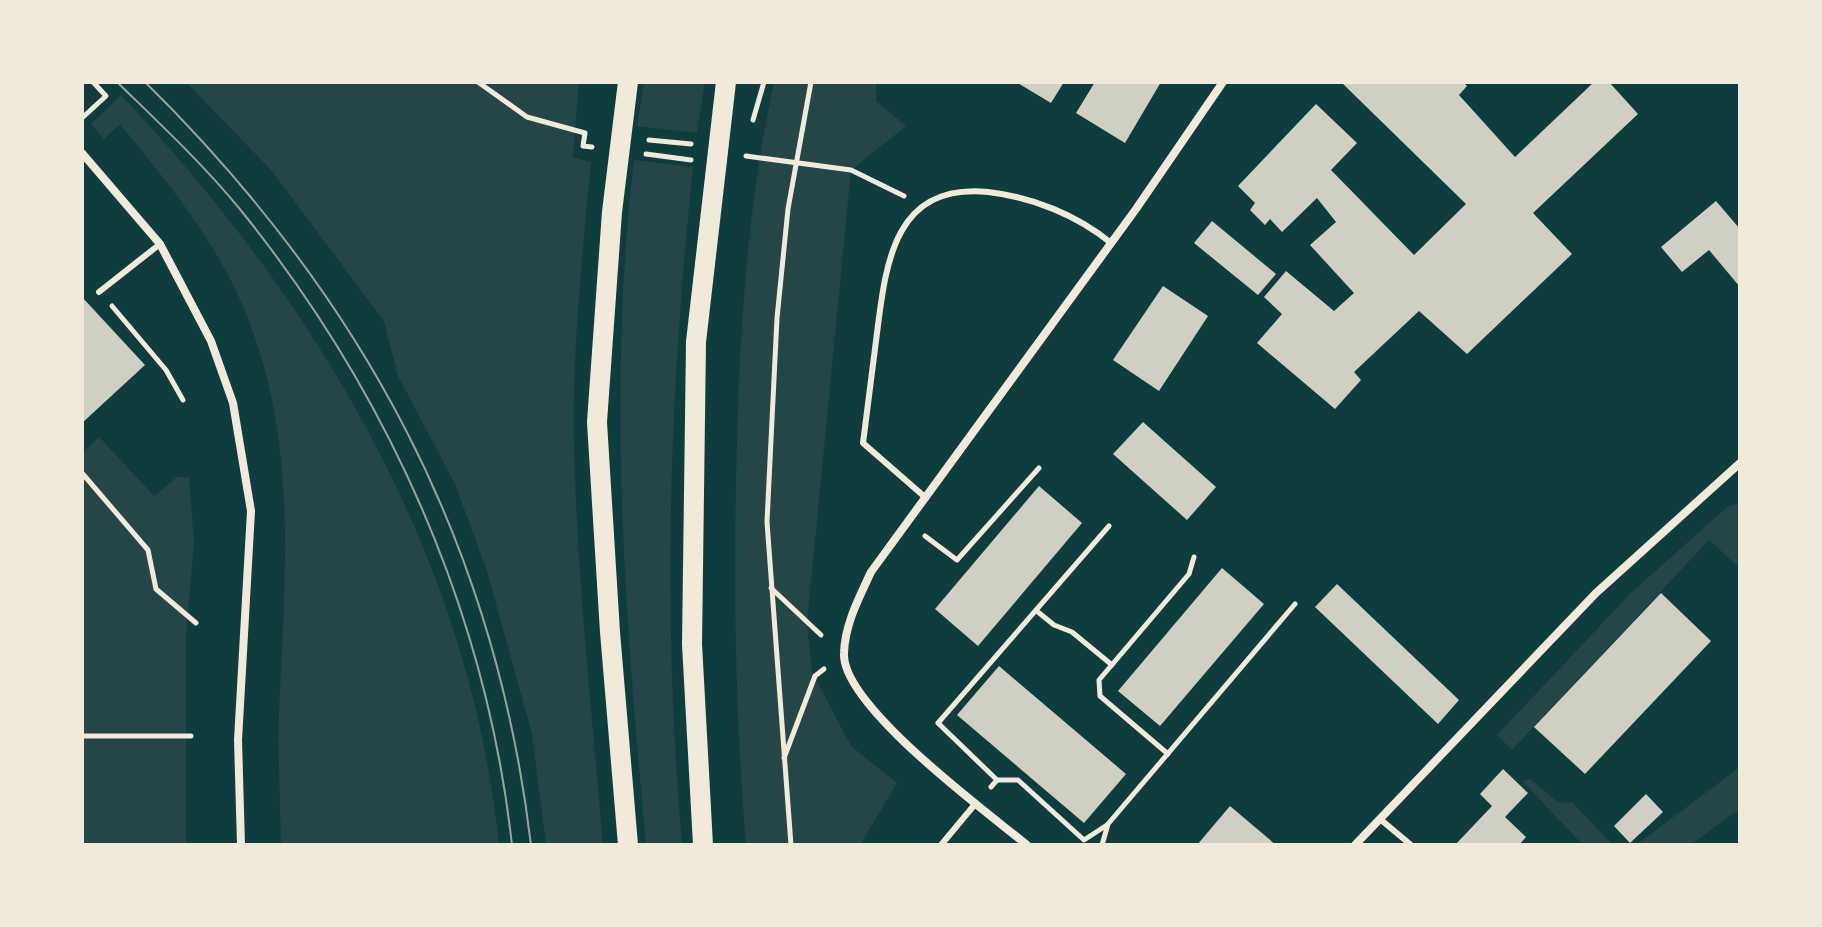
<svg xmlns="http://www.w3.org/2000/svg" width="1822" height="927" font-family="Inter,sans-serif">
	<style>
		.green { fill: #244646 }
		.building { fill: #cfcfc3 }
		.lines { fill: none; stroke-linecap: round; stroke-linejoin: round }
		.path { stroke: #f1e9da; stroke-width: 5 }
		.service { stroke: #f1e9da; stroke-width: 6 }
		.minor { stroke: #f1e9da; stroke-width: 8 }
		.primary { stroke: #f1e9da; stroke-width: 20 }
		.tram { stroke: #97a49c; stroke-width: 2 }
	</style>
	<rect width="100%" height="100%" fill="#0f3d3e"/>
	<!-- green -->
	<g class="green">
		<path d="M 186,82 L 579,82 L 573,157 L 591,162 C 582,256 572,351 574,446 C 577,579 592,712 603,845 L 546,845 L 532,734 L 487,571 L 455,484 L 398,376 L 384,321 L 272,171 Z"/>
		<polygon points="644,82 705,82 697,133 637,126"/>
		<path d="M 774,82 L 876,82 L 876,101 L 906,126 L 851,170 L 807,623 L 812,672 L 851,746 L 897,783 L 860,845 L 746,845 C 735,711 733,578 737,444 C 740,322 748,202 774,82 Z"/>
		<path d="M 121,95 C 317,302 470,557 499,845 L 281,845 C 280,794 277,744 280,693 C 286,565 296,439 247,316 C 218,243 169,184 120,124 L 104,139 L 91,124 Z"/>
		<path d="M 634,160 L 693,167 C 669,399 662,612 682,845 L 646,845 C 625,614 607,391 634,160 Z"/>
		<polygon points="99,437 154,496 177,477 189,477 194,543 186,635 186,845 82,845 82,453"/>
		<polygon points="1740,503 1740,568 1709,540 1512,750 1497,735 1631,593 1727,507"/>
		<polygon points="1740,767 1740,809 1690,845 1636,845"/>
		<polygon points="1530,779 1559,803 1572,802 1613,845 1583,845 1522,781"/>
	</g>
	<!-- building -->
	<g class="building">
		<polygon points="1016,82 1064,82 1051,103"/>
		<polygon points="1095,82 1161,82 1125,143 1076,113"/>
		<polygon points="1341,82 1463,82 1467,86 1459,95 1515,157 1594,82 1609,82 1638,114 1533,213 1572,254 1467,354 1419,311 1354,372 1361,380 1335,409 1257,343 1282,314 1264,297 1286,271 1334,311 1354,293 1310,245 1336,222 1317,198 1282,232 1270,219 1265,225 1250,210 1255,203 1238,186 1316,104 1357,143 1331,170 1414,255 1466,204"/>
		<polygon points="1716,201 1740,229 1740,287 1709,250 1682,272 1661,247"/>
		<polygon points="1212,221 1276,274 1258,295 1194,243"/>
		<polygon points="1163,286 1208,316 1159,391 1113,360"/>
		<polygon points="82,297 145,365 82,423"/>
		<polygon points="1143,422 1216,487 1187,520 1113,454"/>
		<polygon points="1039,486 1082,523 978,646 935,609"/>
		<polygon points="1222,568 1264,604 1160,726 1118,691"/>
		<polygon points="1337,584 1459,700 1438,724 1315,607"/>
		<polygon points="1661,593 1711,641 1585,774 1534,727"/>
		<polygon points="999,666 1126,774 1084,823 957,715"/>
		<polygon points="1503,769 1528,793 1505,817 1526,837 1519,845 1455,845 1492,806 1480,794"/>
		<polygon points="1646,794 1663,812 1630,843 1614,826"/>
		<polygon points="1230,806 1276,845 1197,845"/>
	</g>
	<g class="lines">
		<!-- path -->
		<g class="path">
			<polyline points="478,82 527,117 585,133 583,146 592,147"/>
			<polyline points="82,118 106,96 93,82"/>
			<polyline points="753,120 764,82"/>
			<polyline points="649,140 691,144"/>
			<polyline points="646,154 691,160"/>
			<polyline points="746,156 851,170 904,196"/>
			<polyline points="112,306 166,370 183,400"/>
			<polyline points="82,473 148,550 156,589 196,623"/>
			<polyline points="925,536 957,560 1039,468"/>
			<polyline points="771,588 821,635"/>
			<polyline points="1038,612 1054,625 1072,632 1112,665"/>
			<polyline points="82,736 191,736"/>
			<polyline points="1168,754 1100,696 1099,680 1189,574 1194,557"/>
			<polyline points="784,758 815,676 824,669"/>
			<polyline points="997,780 1018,780 1084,840 1107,825"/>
			<polyline points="991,787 997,780 938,723 1109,526"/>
			<polyline points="791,845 767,522 777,318 788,209 811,82"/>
			<polyline points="1102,845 1108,824 1295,604"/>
		</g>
		<!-- service -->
		<g class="service">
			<polyline points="99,292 160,244"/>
			<path d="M 926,498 L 863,443 C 868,406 872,370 877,333 C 886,261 895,183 988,192 C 1032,197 1077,215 1111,243"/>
			<polyline points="1380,819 1411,845"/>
			<polyline points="941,845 976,803"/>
		</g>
		<!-- minor -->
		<g class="minor">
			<polyline points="82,153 160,244 211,341 233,403 251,511 238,740 241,845"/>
			<path d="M 1027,845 C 987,812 841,705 844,653 C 845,624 859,598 871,572 L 1136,209 L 1223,82"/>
			<polyline points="1355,845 1596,593 1740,463"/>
		</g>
		<!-- primary -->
		<g class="primary">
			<polyline points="628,82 612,212 597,422 610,632 628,845"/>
			<polyline points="703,845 692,644 696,342 726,82"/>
		</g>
		<!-- tram -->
		<g class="tram">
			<path d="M 117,82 C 159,123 202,163 239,208 C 387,391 486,610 512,845"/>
			<path d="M 145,82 C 361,295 495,541 531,845"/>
		</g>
	</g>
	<!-- border -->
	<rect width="1822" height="927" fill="none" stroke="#f1e9da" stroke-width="168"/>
</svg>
